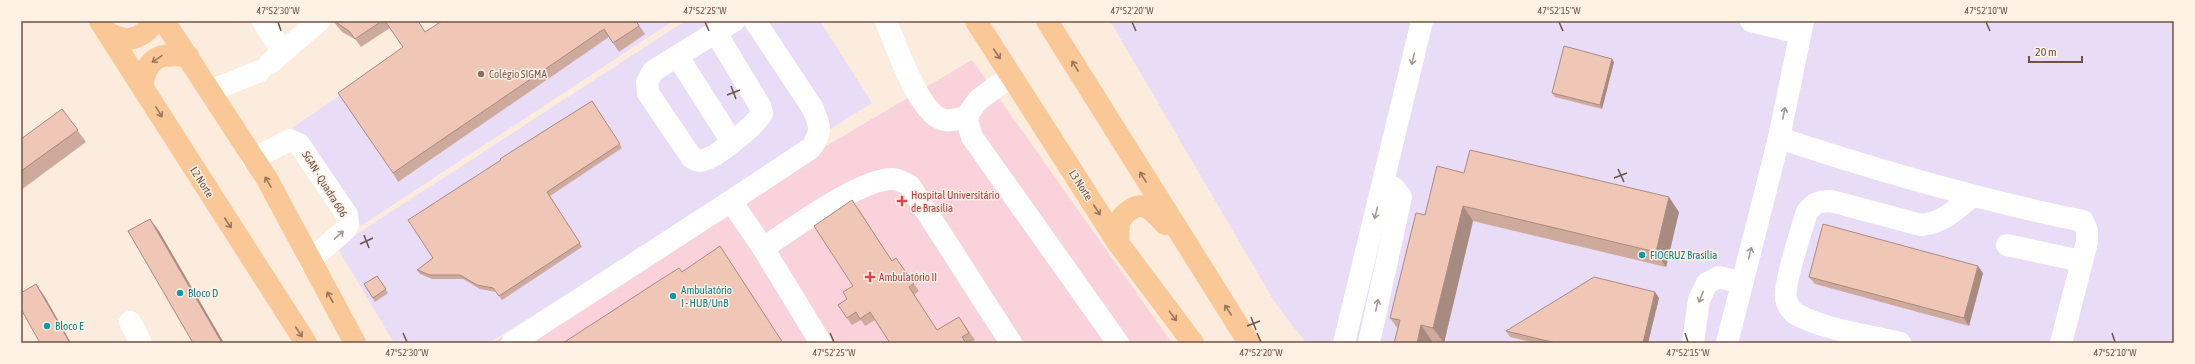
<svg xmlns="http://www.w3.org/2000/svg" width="2195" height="364" font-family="'Asap Condensed',sans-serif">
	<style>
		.education { fill: #e9dcf7 }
		.medical { fill: #f9d2dc }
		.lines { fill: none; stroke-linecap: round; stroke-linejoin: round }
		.minor { stroke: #fff; stroke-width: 22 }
		.major { stroke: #fac897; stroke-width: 22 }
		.wall { fill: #ceaa9d }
		.shaded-wall { fill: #a88b80 }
		.building { fill: #f0c6b7; stroke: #a88b80 }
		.oneway { stroke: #99755f }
		.oneway2 { stroke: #a99791 }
		.ticks { fill: none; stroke: #705147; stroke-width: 1.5 }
		.education-dot { fill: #8d6e63; stroke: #fff1e4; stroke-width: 1.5 }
		.health-dot { fill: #e0444e; stroke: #fff1e4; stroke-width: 1.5 }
		.culture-dot { fill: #0f9aa8; stroke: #fff1e4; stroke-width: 1.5 }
		.labels { text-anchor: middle; stroke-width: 3; stroke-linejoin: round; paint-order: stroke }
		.education-label { font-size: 11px; fill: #785e54; stroke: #fff1e4; text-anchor: start }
		.street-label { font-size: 11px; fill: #705147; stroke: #fff1e4 }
		.health-label { font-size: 11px; fill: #be3a42; stroke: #fff1e4; text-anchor: start }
		.culture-label { font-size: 11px; fill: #0d838f; stroke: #fff1e4; text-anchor: start }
		.neatline { fill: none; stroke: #705147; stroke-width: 1.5 }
		.ticks-label { font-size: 10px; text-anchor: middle; fill: #705147 }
	</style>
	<rect width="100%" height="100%" fill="#fbecde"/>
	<!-- education -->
	<g class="education">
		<polygon points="447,21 673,21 361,226 292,128"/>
		<polygon points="685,21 820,21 872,103 489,343 394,343 337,247"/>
		<polygon points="1110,21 2174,21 2174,343 1306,343 1274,301"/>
	</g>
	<!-- medical -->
	<polygon class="medical" points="972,60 1172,343 492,343"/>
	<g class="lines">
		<!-- minor -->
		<g class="minor">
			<polyline points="263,21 283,52"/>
			<path d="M 886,21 C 895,44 917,107 939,118 C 947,123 957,119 966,117"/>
			<polyline points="1751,21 1800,33"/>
			<path d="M 716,33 L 760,106 L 762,113 C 756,125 720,154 707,159 C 701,162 697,161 692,158 L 648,93 L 647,82 L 653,71 L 734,21"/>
			<polyline points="678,57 732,142"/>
			<polyline points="270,63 319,21"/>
			<polyline points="1011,76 978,100 966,117 972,137 1118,343"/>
			<polyline points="210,91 260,71"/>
			<path d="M 1779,138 C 1879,171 1979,200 2083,221 L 2087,231 L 2087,242 L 2061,343"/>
			<polyline points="252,159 290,140 299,144 347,215 348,224 345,230 309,261"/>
			<path d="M 731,201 L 811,148 C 823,131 820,125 812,107 L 755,21"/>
			<polyline points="2007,245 2081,261"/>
			<path d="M 763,248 C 791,230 862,177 894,179 C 899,179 906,184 910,186 L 1011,343"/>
			<polyline points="130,322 141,343"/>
			<polyline points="512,343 731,201 763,248 821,343"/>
			<polyline points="1344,343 1422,21"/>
			<polyline points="1369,343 1401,197 1394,188 1384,184"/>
			<polyline points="1693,343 1699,300 1707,283 1719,277 1742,283"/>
			<polyline points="1727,343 1779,138 1803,21"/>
			<path d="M 1900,343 C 1867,335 1825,330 1796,314 C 1791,311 1787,304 1786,299 C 1783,286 1802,228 1807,212 C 1814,203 1819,201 1831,201 L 1921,225 C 1943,223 1956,210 1972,196"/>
		</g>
		<!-- major -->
		<g class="major">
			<polyline points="100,21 306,343"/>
			<polyline points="164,21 267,179 355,343"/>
			<polyline points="976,21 1118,243 1193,343"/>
			<polyline points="1047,21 1249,343"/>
			<path d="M 109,34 C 114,36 120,38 125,39 C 135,40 151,31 153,21"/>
			<path d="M 142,86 C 147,56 160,53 188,56"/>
			<path d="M 1118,243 L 1119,221 C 1138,197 1149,205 1165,224"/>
		</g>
	</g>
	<!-- wall -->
	<g class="wall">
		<polygon points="333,21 418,21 425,32 636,21 645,34 619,52 609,37 398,182 393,173 403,47 390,28 361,47 355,39 342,32"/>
		<polygon points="1612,59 1614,62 1602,109 1555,97 1552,93"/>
		<polygon points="592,101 622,148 550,196 582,247 502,300 496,292 480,289 463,279 432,279 420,274 417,270 433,258 501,160"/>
		<polygon points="62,109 86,142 21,190 21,139"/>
		<polygon points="1464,173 1679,212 1666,267 1473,221 1444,343 1432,341 1398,329 1390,318 1425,215"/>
		<polygon points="858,208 892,261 896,258 919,291 914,295 937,330 964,324 975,340 970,343 890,343 875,320 865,326 861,320 852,325 838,305 847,299 853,286"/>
		<polygon points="1983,273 1969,326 1815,284 1809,277"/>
		<polygon points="377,276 388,293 375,302 364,284"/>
		<polygon points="1655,292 1659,298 1648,343 1536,343 1510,337 1506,331"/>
	</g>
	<!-- shaded-wall -->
	<g class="shaded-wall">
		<polygon points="1612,59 1614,62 1602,109 1600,105"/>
		<polygon points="1669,197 1679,212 1666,267 1656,252"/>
		<polygon points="1463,206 1473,221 1444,343 1433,328"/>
		<polygon points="150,219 159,231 224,343 222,343"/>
		<polygon points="1978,266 1983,273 1969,326 1964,318"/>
		<polygon points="36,284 45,297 71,343 70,343"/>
		<polygon points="1655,292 1659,298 1648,343 1643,343"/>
		<polygon points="1421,325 1432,341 1431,343 1417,343"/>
	</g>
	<!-- building -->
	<g class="building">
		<polygon points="335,21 382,21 355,39 349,31 337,23"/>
		<polygon points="385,21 418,21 425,32 442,21 636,21 639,26 613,43 604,29 393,173 338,93 403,47"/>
		<polygon points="1564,46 1612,59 1600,105 1552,93"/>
		<polygon points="592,101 620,144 547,192 580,243 499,296 493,288 477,285 460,275 430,275 417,270 433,258 408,220 501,160 500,159 514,150"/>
		<polygon points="62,109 78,130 21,171 21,139"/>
		<polygon points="1470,150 1669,197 1656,252 1463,206 1433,328 1421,325 1417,343 1394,343 1400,320 1390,318 1416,213 1425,215 1437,166 1464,173"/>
		<polygon points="852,200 892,261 896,258 914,284 909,287 937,330 959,317 969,333 962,337 966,343 890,343 870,312 860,319 856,312 847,318 838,305 847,299 843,292 853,286 814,226"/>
		<polygon points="150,219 222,343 193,343 128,231"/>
		<polygon points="1823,224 1978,266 1964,318 1809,277"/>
		<polygon points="720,246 783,343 563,343 660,280 679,268 682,272"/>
		<polygon points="377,276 386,289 373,298 364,284"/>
		<polygon points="1594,277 1655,292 1643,343 1556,343 1506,331"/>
		<polygon points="36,284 70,343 40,343 21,309 21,293"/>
	</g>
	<!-- one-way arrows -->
	<defs><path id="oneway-shaft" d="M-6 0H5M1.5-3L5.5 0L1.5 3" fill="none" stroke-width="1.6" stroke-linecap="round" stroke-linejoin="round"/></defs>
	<g class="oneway">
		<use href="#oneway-shaft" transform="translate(997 54) rotate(57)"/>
		<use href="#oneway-shaft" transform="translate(157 59) rotate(146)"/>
		<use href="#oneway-shaft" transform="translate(1075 66) rotate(-122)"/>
		<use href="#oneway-shaft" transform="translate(159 112) rotate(58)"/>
		<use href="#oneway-shaft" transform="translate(1143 177) rotate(-122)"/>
		<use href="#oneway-shaft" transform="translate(268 182) rotate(-120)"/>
		<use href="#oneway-shaft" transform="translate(1097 210) rotate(57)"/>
		<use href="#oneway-shaft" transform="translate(228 223) rotate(57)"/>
		<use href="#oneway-shaft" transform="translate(330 297) rotate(-119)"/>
		<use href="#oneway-shaft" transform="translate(1228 310) rotate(-123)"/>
		<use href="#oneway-shaft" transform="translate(1173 316) rotate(53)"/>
		<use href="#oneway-shaft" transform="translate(299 332) rotate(57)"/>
	</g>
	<g class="oneway2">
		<use href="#oneway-shaft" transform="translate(1413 59) rotate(103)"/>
		<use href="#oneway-shaft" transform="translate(1784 113) rotate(-78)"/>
		<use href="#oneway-shaft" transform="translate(1376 213) rotate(104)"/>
		<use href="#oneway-shaft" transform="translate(339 235) rotate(-41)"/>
		<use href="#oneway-shaft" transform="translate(1750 253) rotate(-76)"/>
		<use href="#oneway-shaft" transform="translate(1701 297) rotate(111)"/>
		<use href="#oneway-shaft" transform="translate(1377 305) rotate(-78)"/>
	</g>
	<!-- ticks -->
	<path class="ticks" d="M 278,22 L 281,31M 705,22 L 709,31M 1132,22 L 1136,31M 1559,22 L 1563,31M 1986,22 L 1990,31M 731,86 L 736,99M 727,95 L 740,90M 1618,169 L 1624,182M 1614,178 L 1627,173M 364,235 L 369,248M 360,244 L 373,238M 1251,317 L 1256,330M 1247,326 L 1260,321M 403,333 L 407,342M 830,333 L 834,342M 1257,333 L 1261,342M 1685,333 L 1688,342M 2112,333 L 2115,342"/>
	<!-- markers -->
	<circle class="education-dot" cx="481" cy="74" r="4"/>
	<g class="health-dot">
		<path d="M900 195h4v4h4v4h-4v4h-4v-4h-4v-4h4z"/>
		<path d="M868 271h4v4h4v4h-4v4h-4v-4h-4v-4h4z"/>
	</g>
	<g class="culture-dot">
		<circle cx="1642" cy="255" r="4"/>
		<circle cx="180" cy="293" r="4"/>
		<circle cx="673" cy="296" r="4"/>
		<circle cx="47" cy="326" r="4"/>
	</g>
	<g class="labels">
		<!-- education labels -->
		<g class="education-label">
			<text x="489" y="78">Colégio SIGMA</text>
		</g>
		<!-- street labels -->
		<g class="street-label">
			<text transform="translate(202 182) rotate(58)" y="4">L2 Norte</text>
			<text transform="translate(325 184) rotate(58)" y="4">SGAN - Quadra 606</text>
			<text transform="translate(1081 185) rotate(57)" y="4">L3 Norte</text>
		</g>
		<!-- health labels -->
		<g class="health-label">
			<text x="911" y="199">Hospital Universitário<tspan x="911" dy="13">de Brasília</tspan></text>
			<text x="879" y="281">Ambulatório II</text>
		</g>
		<!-- culture labels -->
		<g class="culture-label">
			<text x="1650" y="259">FIOCRUZ Brasília</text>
			<text x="681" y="294">Ambulatório<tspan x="681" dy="13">I - HUB/UnB</tspan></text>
			<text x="188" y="297">Bloco D</text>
			<text x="55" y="330">Bloco E</text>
		</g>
	</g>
	<!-- border -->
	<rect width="2195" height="364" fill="none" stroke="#fff1e4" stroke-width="44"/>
	<!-- scale -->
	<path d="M2029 56v6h53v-6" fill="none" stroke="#705147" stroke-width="2"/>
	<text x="2035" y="56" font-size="12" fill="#705147" stroke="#fff1e4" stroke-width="3" paint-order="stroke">20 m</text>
	<rect x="22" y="22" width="2151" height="320" class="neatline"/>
	<g class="ticks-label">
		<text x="278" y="14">47°52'30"W</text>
		<text x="705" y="14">47°52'25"W</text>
		<text x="1132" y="14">47°52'20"W</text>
		<text x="1559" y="14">47°52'15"W</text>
		<text x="1986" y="14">47°52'10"W</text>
		<text x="407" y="356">47°52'30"W</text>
		<text x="834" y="356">47°52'25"W</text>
		<text x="1261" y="356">47°52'20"W</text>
		<text x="1688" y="356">47°52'15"W</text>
		<text x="2115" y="356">47°52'10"W</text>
	</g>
</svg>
